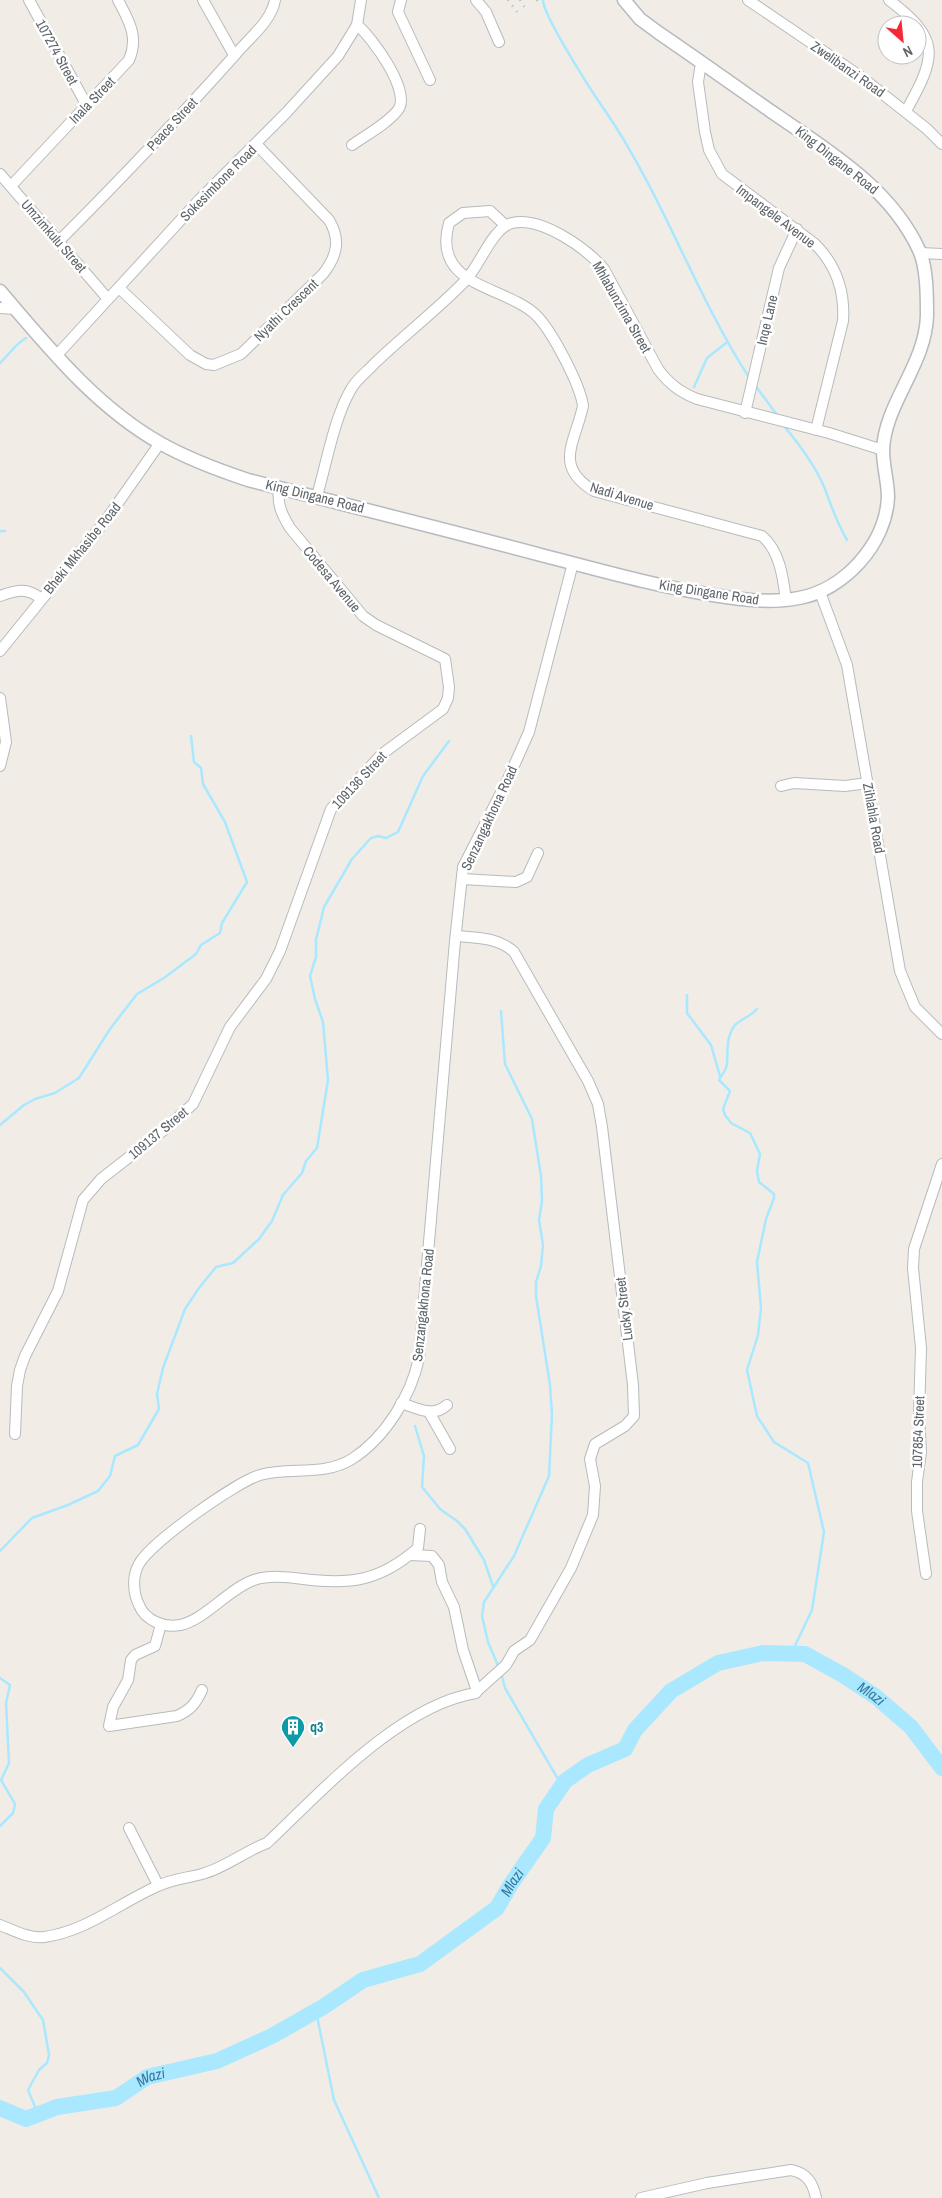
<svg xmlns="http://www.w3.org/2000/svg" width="942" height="2198" font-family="'Archivo Narrow',sans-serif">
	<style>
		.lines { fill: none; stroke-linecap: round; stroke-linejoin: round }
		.stream { stroke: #a9e8ff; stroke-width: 2.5 }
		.river { stroke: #a9e8ff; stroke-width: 16 }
		.minor-casing { stroke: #b7babe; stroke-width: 12 }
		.tertiary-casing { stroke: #b7babe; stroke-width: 15 }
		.minor { stroke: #fff; stroke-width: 10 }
		.tertiary { stroke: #fff; stroke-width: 12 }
		.rail { stroke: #b5b6b7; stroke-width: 2.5; stroke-dasharray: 1 6; stroke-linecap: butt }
		.labels { text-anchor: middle; stroke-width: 5; stroke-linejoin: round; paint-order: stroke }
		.street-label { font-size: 14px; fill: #5e6468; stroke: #fff }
		.culture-label { font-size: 14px; font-weight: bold; fill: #0d838f; stroke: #fff; text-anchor: start }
		.water-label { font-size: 15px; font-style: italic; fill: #347a9f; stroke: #fff }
	</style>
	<rect width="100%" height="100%" fill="#f1ede6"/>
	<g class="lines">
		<!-- stream -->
		<g class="stream">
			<path d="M 543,0 C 543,16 594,95 606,112 C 663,196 695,294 750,379"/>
			<path d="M 0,363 C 10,354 14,345 26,338"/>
			<polyline points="755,385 777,415"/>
			<polyline points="694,387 707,358 726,343"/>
			<path d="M 784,426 C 799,444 816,467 825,489 C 832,508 836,521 847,540"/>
			<polyline points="0,531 5,531"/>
			<polyline points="687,995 687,1013 711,1045 720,1076"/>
			<path d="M 757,1009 C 750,1017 741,1019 735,1025 C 726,1037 728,1049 727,1063 C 727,1070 722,1074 719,1080 L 730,1091 L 723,1109 L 725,1115 L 731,1123 L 750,1133 L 760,1154 L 757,1171 L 759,1182 L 774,1194 L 774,1198 L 766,1219 L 757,1262 L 761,1308 L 758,1335 L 747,1370 L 757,1416 L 774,1442 L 808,1463 L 824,1532 L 812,1610 L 791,1654"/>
			<polyline points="0,1125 24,1105 35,1099 55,1093 79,1078 110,1029 137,994 164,978 196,954 201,945 220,933 222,923 247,882 225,822 203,784 201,768 194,762 191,736"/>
			<polyline points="415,1426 424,1456 422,1487 440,1509 457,1521 465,1529 484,1560 493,1586"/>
			<polyline points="0,1551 32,1518 68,1505 98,1491 110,1476 115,1456 138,1445 159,1409 157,1394 163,1368 185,1309 199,1288 216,1267 233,1263 259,1239 272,1221 283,1195 302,1173 306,1161 317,1148 328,1080 323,1022 315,999 310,976 316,957 316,940 324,907 352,859 371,838 378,836 386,838 398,832 423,776 449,741"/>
			<polyline points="499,1668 488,1642 482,1616 484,1602 514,1556 549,1476 552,1414 550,1385 536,1296 536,1282 541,1266 543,1245 539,1220 542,1201 541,1176 532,1119 505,1064 501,1011"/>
			<polyline points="501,1673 505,1688 562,1786"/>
			<polyline points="0,1678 10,1685 6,1703 9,1763 1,1780 15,1804 13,1813 0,1826"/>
			<polyline points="0,1968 24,1992 43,2020 49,2055 47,2063 39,2070 28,2090 38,2114"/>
			<polyline points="316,2011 334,2100 379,2198"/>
		</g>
		<!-- river -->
		<path class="river" id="s1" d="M 0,2108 L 26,2119 L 57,2107 L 116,2098 L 147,2077 L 217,2061 L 272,2036 L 323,2007 L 363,1980 L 420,1964 L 497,1908 L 511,1884 L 543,1838 L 546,1809 L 565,1781 L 588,1765 L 625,1749 L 635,1730 L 671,1691 L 718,1663 L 763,1653 L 805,1654 L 843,1675 L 875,1696 L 911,1727 L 942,1768"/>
		<!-- minor casing -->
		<g class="minor-casing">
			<g id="minor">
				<polyline points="29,0 86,104"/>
				<polyline points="203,0 234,55"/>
				<polyline points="401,0 398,12 430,80"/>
				<polyline points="476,0 486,12 499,42"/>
				<polyline points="748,0 860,76 927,129 942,144"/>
				<path d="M 889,0 C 942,40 936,57 906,111"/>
				<path d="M 701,63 L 698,82 L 705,132 L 709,150 L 722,174 L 815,244 C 837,266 845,291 843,321 L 816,430"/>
				<path d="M 352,145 C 366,135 387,124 398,110 C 412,92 372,37 357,25"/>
				<polyline points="0,174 108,299"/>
				<path d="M 11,186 L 129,60 C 139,37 129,21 118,0"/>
				<path d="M 505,225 L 490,211 L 463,213 L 449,223 C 431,287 504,285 536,315 C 552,331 580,384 583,406 C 575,443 553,466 594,491 L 762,536 C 780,551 783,578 786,600"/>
				<path d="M 58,242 C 119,181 178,119 235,55 C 249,38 271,22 275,0"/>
				<polyline points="920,253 942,254"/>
				<path d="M 119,288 L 190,355 L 206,364 L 214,365 L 241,354 L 323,274 C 337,256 341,240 329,220 L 256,144"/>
				<polyline points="0,308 16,309"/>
				<polyline points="56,356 199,200 286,113 338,56 357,25 361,0"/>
				<polyline points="745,413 779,268 797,229"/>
				<path d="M 317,496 C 326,465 334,419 350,391 C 355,380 367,372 375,363 C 404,335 437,310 465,281 C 480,266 492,228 512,223 C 541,216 586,248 604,269 L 658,369 C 669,384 680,392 697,399 L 829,433 L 883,450"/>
				<polyline points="820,592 847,665 900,971 915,1007 942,1034"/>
				<path d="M 0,596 C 16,590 28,587 41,599"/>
				<polyline points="0,651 106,520 160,443"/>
				<polyline points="0,698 6,742 0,766"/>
				<polyline points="781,786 794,783 845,786 868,783"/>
				<polyline points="462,879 516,882 527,877 538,853"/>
				<path d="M 456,936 C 476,938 498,937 514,952 L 588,1081 L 598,1104 L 602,1127 L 633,1385 L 634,1416 L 625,1426 L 595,1444 L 590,1459 L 595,1486 L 593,1515 L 571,1568 L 530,1640 L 514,1651 L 506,1665 L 477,1691"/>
				<path d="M 401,1403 C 417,1408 433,1418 447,1405"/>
				<polyline points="429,1412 450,1449"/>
				<path d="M 15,1434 L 17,1386 L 20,1370 L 25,1356 L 58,1291 L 83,1200 L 101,1179 L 165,1129 L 193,1104 L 230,1027 L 266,979 L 280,951 L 331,809 L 382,754 L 443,709 L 448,698 L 449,687 L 445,659 L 376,625 L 363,616 L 290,528 C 281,513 277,504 279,487"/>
				<path d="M 420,1529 L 418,1548 C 380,1581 351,1585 303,1579 C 287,1577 269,1575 254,1580 C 228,1589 205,1620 180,1625 C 163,1628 145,1620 139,1605 C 133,1593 132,1576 139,1564 C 150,1543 236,1482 260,1475 C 290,1466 323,1477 352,1459 C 385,1438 411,1396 419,1358 L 455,941 L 463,867 L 508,779 L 529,732 L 573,563"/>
				<polyline points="926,1574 917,1511 917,1482 921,1452 919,1414 921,1348 913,1268 914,1249 942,1164"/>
				<path d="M 161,1624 L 155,1646 L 135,1655 L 131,1660 L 128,1680 L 113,1707 L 109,1726 L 177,1716 C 191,1710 196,1703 202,1690"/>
				<polyline points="129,1828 158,1885"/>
				<path d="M 0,1925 C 13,1930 29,1939 44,1937 C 85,1932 121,1902 158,1886 C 172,1879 187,1878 202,1874 C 225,1868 245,1851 267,1843 C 322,1791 400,1705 476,1693 L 477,1691 L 463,1650 L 454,1607 L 442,1582 L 439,1565 L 432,1556 L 410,1555"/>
				<path d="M 641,2198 L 707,2183 L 791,2170 C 807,2173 813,2183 816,2198"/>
			</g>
		</g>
		<!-- tertiary casing -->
		<g class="tertiary-casing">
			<path id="tertiary" d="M 0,291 C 48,347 95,406 160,443 C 188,459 218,470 248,480 C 346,505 444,529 541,555 C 596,569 651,585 707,594 C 737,599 768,604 799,598 C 844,590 886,544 888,497 C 888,482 883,466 883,451 C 884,404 926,365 927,315 C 927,296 927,267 919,250 C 890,187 827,150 772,112 C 735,86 697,59 659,33 L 640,19 L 624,0"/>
		</g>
		<!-- minor -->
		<use href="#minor" class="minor"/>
		<!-- tertiary -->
		<use href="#tertiary" class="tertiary"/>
		<!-- rail -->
		<g class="rail">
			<polyline points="508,0 520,16"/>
			<polyline points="520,0 525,8"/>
			<polyline points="537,0 540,6"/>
		</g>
	</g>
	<!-- icons -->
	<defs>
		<g id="building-pin" transform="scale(1.25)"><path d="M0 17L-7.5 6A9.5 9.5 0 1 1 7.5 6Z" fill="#0f9aa8" stroke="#fff"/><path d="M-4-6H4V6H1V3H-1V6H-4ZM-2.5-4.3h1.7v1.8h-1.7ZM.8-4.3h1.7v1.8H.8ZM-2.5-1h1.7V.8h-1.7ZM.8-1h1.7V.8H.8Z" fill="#fff"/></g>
	</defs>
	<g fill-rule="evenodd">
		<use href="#building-pin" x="293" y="1727"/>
	</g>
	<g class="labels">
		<!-- street labels -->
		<g class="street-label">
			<text transform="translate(57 52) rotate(61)" y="5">107274 Street</text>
			<text transform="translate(848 69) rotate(35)" y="5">Zwelibanzi Road</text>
			<text transform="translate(92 100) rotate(-46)" y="5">Inala Street</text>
			<text transform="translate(172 124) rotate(-47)" y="5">Peace Street</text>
			<text transform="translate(837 160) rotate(38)" y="5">King Dingane Road</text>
			<text transform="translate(218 183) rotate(-45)" y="5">Sokesimbone Road</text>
			<text transform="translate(776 216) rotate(37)" y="5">Impangele Avenue</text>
			<text transform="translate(54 236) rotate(49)" y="5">Umzimkulu Street</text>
			<text transform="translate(622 307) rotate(60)" y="5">Mhlabunzima Street</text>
			<text transform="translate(286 310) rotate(-44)" y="5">Nyathi Crescent</text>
			<text transform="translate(767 320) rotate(-77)" y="5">Inqe Lane</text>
			<text transform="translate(315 496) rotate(14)" y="5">King Dingane Road</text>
			<text transform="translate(622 496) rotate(17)" y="5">Nadi Avenue</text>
			<text transform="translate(82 548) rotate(-51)" y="5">Bheki Mkhasibe Road</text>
			<text transform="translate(332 579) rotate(50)" y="5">Codesa Avenue</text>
			<text transform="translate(709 592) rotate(9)" y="5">King Dingane Road</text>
			<text transform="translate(359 780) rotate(-47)" y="5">109136 Street</text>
			<text transform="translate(489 818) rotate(-65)" y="5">Senzangakhona Road</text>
			<text transform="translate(874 818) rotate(80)" y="5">Zihlahla Road</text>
			<text transform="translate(158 1133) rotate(-40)" y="5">109137 Street</text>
			<text transform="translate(423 1305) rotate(-84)" y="5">Senzangakhona Road</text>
			<text transform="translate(624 1309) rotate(-97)" y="5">Lucky Street</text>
			<text transform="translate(918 1432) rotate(-88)" y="5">107854 Street</text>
		</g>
		<!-- culture labels -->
		<g class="culture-label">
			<text x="310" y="1732">q3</text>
		</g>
		<!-- water labels -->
		<g class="water-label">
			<text dy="5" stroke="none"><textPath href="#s1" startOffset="1062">Mlazi</textPath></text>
			<text dy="5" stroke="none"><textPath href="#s1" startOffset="582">Mlazi</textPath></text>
			<text dy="5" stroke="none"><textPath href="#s1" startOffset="162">Mlazi</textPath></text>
		</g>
	</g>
	<!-- north arrow -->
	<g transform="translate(902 40) rotate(153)"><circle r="24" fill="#ffffff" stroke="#bfc1c3"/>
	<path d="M0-4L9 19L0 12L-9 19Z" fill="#f82639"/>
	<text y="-8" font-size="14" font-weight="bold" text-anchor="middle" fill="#5e6468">N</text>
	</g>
</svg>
